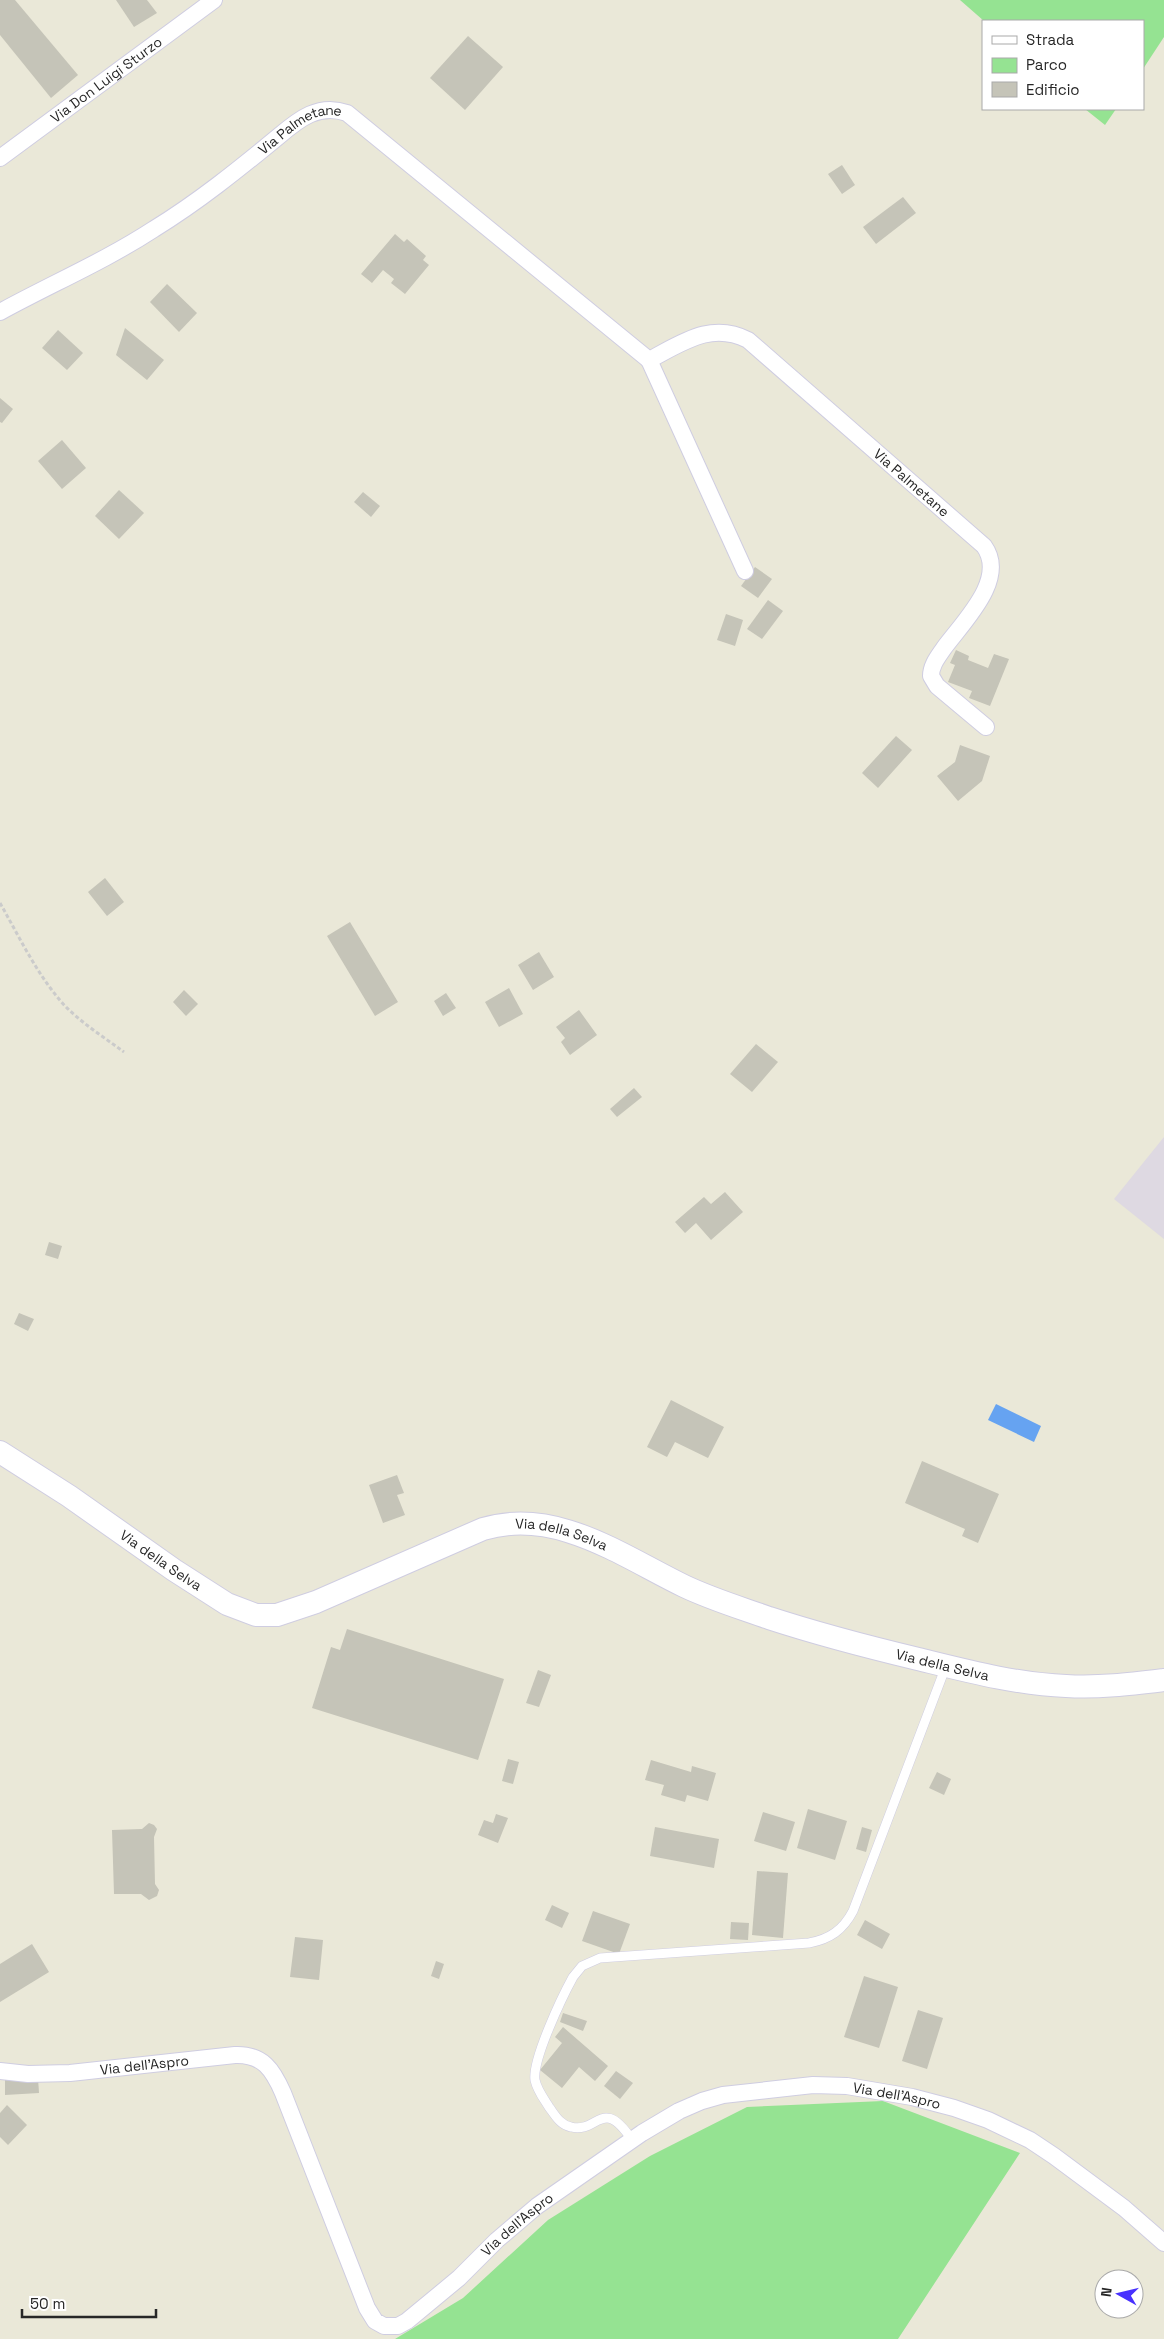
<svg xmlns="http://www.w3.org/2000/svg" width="1164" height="2339" font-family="'Space Grotesk',sans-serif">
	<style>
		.industrial { fill: #ded9e2 }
		.green { fill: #95e392 }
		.water { fill: #66a3f1 }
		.building { fill: #c5c4b8 }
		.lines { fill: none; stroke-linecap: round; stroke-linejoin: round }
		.lane-casing { stroke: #cfcde1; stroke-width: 10 }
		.street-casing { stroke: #cfcde1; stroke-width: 18 }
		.secondary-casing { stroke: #cfcde1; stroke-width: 24 }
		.path { stroke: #cbcbcb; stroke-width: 3; stroke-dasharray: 4 2.5; stroke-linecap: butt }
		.lane { stroke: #fff; stroke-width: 9 }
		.street { stroke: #fff; stroke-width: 16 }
		.secondary { stroke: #fff; stroke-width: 22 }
		.labels { text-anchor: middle; stroke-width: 4; stroke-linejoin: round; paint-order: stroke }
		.street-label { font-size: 14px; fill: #272727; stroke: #fff }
	</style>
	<rect width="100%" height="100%" fill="#eae8d8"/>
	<!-- industrial -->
	<polygon class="industrial" points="1164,1137 1164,1239 1114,1199"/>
	<!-- green -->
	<g class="green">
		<polygon points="960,0 1164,0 1164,37 1143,69 1143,21 984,21"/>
		<polygon points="1085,109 1116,109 1105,125"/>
		<polygon points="883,2101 1020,2153 898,2339 395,2339 463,2298 548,2220 650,2156 747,2107"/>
	</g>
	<!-- water -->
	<polygon class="water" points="996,1404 1041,1426 1034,1442 988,1420"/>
	<!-- building -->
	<g class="building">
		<polygon points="0,0 15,0 78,75 51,98 0,35"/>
		<polygon points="116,0 147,0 157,13 134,27"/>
		<polygon points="468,36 503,67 465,110 430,78"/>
		<polygon points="842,165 855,185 842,194 828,174"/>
		<polygon points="903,197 916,213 876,244 863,227"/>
		<polygon points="395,234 404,242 407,239 426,256 423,260 429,265 405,294 391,283 394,279 383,270 372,283 361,274"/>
		<polygon points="167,284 197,313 179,332 150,302"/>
		<polygon points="125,328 164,360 147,380 116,355"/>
		<polygon points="58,330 83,353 67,370 42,348"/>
		<polygon points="0,398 13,409 2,423 0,422"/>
		<polygon points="62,440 86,468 62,489 38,461"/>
		<polygon points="119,490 144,513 119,539 95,516"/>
		<polygon points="363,492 380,506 371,517 354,502"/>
		<polygon points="755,567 772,579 758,598 741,586"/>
		<polygon points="768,600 783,611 762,639 747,629"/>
		<polygon points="726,614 743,620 735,646 717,640"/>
		<polygon points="956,650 969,656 968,660 988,668 994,654 1009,659 990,706 969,698 972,691 948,682 955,665 950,663"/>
		<polygon points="896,736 912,750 878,788 862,773"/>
		<polygon points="960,745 990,756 982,781 958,801 937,776 955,762"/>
		<polygon points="105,878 124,902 107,916 88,892"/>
		<polygon points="350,922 398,1002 375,1016 327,936"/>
		<polygon points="539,952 554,977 533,990 518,965"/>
		<polygon points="509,988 523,1014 499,1027 485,1002"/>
		<polygon points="184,990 198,1004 186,1016 173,1002"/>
		<polygon points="446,993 456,1008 443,1016 434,1001"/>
		<polygon points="579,1010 597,1035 570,1055 561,1042 565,1038 556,1027"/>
		<polygon points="756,1044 778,1062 752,1092 730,1074"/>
		<polygon points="634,1088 642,1097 617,1117 610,1109"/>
		<polygon points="725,1192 743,1212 711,1240 696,1223 685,1233 675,1222 704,1197 711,1204"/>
		<polygon points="49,1242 62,1246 58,1259 45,1255"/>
		<polygon points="19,1313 34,1319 28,1331 14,1324"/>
		<polygon points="671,1400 724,1427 708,1458 675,1442 667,1457 647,1447"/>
		<polygon points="922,1461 999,1494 978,1543 962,1536 965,1529 905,1503"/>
		<polygon points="397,1475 404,1493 397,1495 405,1515 383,1523 369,1485"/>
		<polygon points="347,1629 504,1679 478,1760 312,1708 331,1647 340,1650"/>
		<polygon points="538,1670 551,1675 539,1707 526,1703"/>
		<polygon points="508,1759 519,1762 513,1784 502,1781"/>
		<polygon points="651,1760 691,1772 692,1766 716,1773 708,1801 687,1795 685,1802 661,1795 664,1785 645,1780"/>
		<polygon points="937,1772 951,1779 944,1795 929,1788"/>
		<polygon points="808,1809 847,1821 835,1860 797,1848"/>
		<polygon points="763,1812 795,1822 786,1851 754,1841"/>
		<polygon points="496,1814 508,1818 498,1843 478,1835 484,1820 493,1823"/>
		<polygon points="149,1823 154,1825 157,1829 154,1837 155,1884 159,1890 157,1896 149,1900 141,1894 114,1894 112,1830 142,1829"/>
		<polygon points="655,1827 719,1839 714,1868 650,1856"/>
		<polygon points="862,1827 872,1830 866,1852 856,1849"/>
		<polygon points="757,1871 788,1873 783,1938 752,1935"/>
		<polygon points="552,1905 569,1913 562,1928 545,1920"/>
		<polygon points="593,1911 630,1924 619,1954 582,1941"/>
		<polygon points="865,1920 890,1934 882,1949 857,1935"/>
		<polygon points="731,1922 749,1923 748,1940 730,1939"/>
		<polygon points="295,1937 323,1940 319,1980 290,1977"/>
		<polygon points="32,1944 49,1972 0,2002 0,1964"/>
		<polygon points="436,1961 444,1964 439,1979 431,1976"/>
		<polygon points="864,1976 898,1987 879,2048 844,2037"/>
		<polygon points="918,2010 943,2018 927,2069 902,2061"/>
		<polygon points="563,2013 587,2021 583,2031 560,2022"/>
		<polygon points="563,2027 608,2066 595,2081 579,2067 562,2088 540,2070 562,2043 555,2037"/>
		<polygon points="616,2071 633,2083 620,2099 604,2086"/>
		<polygon points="38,2078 39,2093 5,2095 5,2079"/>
		<polygon points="7,2105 27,2125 8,2145 0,2137 0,2113"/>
	</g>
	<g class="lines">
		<!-- lane casing -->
		<g class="lane-casing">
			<path id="lane" d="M 632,2140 C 602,2095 598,2134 571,2127 C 560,2125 555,2115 549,2107 C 544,2099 537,2090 535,2080 C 532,2060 562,1997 573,1977 L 582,1966 L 600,1958 L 809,1943 C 830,1939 843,1930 853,1911 L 946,1666"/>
		</g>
		<!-- street casing -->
		<g class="street-casing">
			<g id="street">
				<path id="s1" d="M 0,158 L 214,0"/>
				<path id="s2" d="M 0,312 C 51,284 105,261 154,229 C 198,202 239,169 279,136 C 299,119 319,103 347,113 L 649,360 C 682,343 711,321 748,340 L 984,546 C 1008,579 963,622 944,648 C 938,657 931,665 931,676 L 937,686 L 986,727"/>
				<polyline points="649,360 745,571"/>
				<path id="s3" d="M 0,2071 L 28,2074 L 70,2073 L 235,2055 C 263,2054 273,2070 283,2093 L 367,2308 L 375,2321 L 384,2326 L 398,2326 L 407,2321 L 459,2278 L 497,2240 L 537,2206 L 642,2133 L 679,2111 L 702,2101 L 723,2095 L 813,2085 L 847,2086 L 912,2097 L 954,2108 L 988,2120 L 1030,2140 L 1054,2156 L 1124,2208 L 1164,2243"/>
			</g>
		</g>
		<!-- secondary casing -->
		<g class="secondary-casing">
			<g id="secondary">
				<path id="s4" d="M 0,1452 L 69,1496 L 174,1570 L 227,1604 L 256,1615 L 277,1615 L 316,1602 L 483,1529 C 556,1507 622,1556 684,1586 C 711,1599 741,1608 769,1618 C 818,1634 868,1647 918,1659 C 967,1671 1016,1684 1066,1686 C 1099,1688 1131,1684 1164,1680"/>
			</g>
		</g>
		<!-- path -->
		<path class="path" d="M 0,903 C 20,938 38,977 66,1007 C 83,1024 105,1038 124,1052"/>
		<!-- lane -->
		<use href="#lane" class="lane"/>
		<!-- street -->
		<use href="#street" class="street"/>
		<!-- secondary -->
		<use href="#secondary" class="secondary"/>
	</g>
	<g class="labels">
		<!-- street labels -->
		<g class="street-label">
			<text dy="5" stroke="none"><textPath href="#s1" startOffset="132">Via Don Luigi Sturzo</textPath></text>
			<text dy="5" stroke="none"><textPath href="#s2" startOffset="354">Via Palmetane</textPath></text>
			<text dy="5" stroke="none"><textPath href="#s2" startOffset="1120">Via Palmetane</textPath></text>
			<text dy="5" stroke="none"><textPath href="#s4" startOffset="629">Via della Selva</textPath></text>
			<text dy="5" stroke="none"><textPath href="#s4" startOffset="194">Via della Selva</textPath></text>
			<text dy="5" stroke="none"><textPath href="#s4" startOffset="1034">Via della Selva</textPath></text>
			<text dy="5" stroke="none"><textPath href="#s3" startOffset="145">Via dell'Aspro</textPath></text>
			<text dy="5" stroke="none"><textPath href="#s3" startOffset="1150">Via dell'Aspro</textPath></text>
			<text dy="5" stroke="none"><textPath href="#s3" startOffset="730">Via dell'Aspro</textPath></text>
		</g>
	</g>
	<!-- legend -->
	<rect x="982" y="20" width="162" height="90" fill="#ffffff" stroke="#a9a9a9"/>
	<rect x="992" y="36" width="25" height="8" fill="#ffffff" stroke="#a9a9a9"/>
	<text x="1026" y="45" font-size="15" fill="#272727">Strada</text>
	<rect x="992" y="58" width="25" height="15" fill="#95e392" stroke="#a9a9a9"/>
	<text x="1026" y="70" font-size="15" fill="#272727">Parco</text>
	<rect x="992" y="82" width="25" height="15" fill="#c5c4b8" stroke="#a9a9a9"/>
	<text x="1026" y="95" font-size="15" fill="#272727">Edificio</text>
	<!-- north arrow -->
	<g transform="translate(1119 2294) rotate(278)"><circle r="24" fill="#ffffff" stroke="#a9a9a9"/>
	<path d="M0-4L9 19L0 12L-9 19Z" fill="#4831fe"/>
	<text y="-8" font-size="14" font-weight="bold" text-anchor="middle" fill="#272727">N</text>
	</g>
	<!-- scale -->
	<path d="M22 2309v8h134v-8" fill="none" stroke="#272727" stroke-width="2.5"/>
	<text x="30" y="2309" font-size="15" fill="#272727" stroke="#ffffff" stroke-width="4" paint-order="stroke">50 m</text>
</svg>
